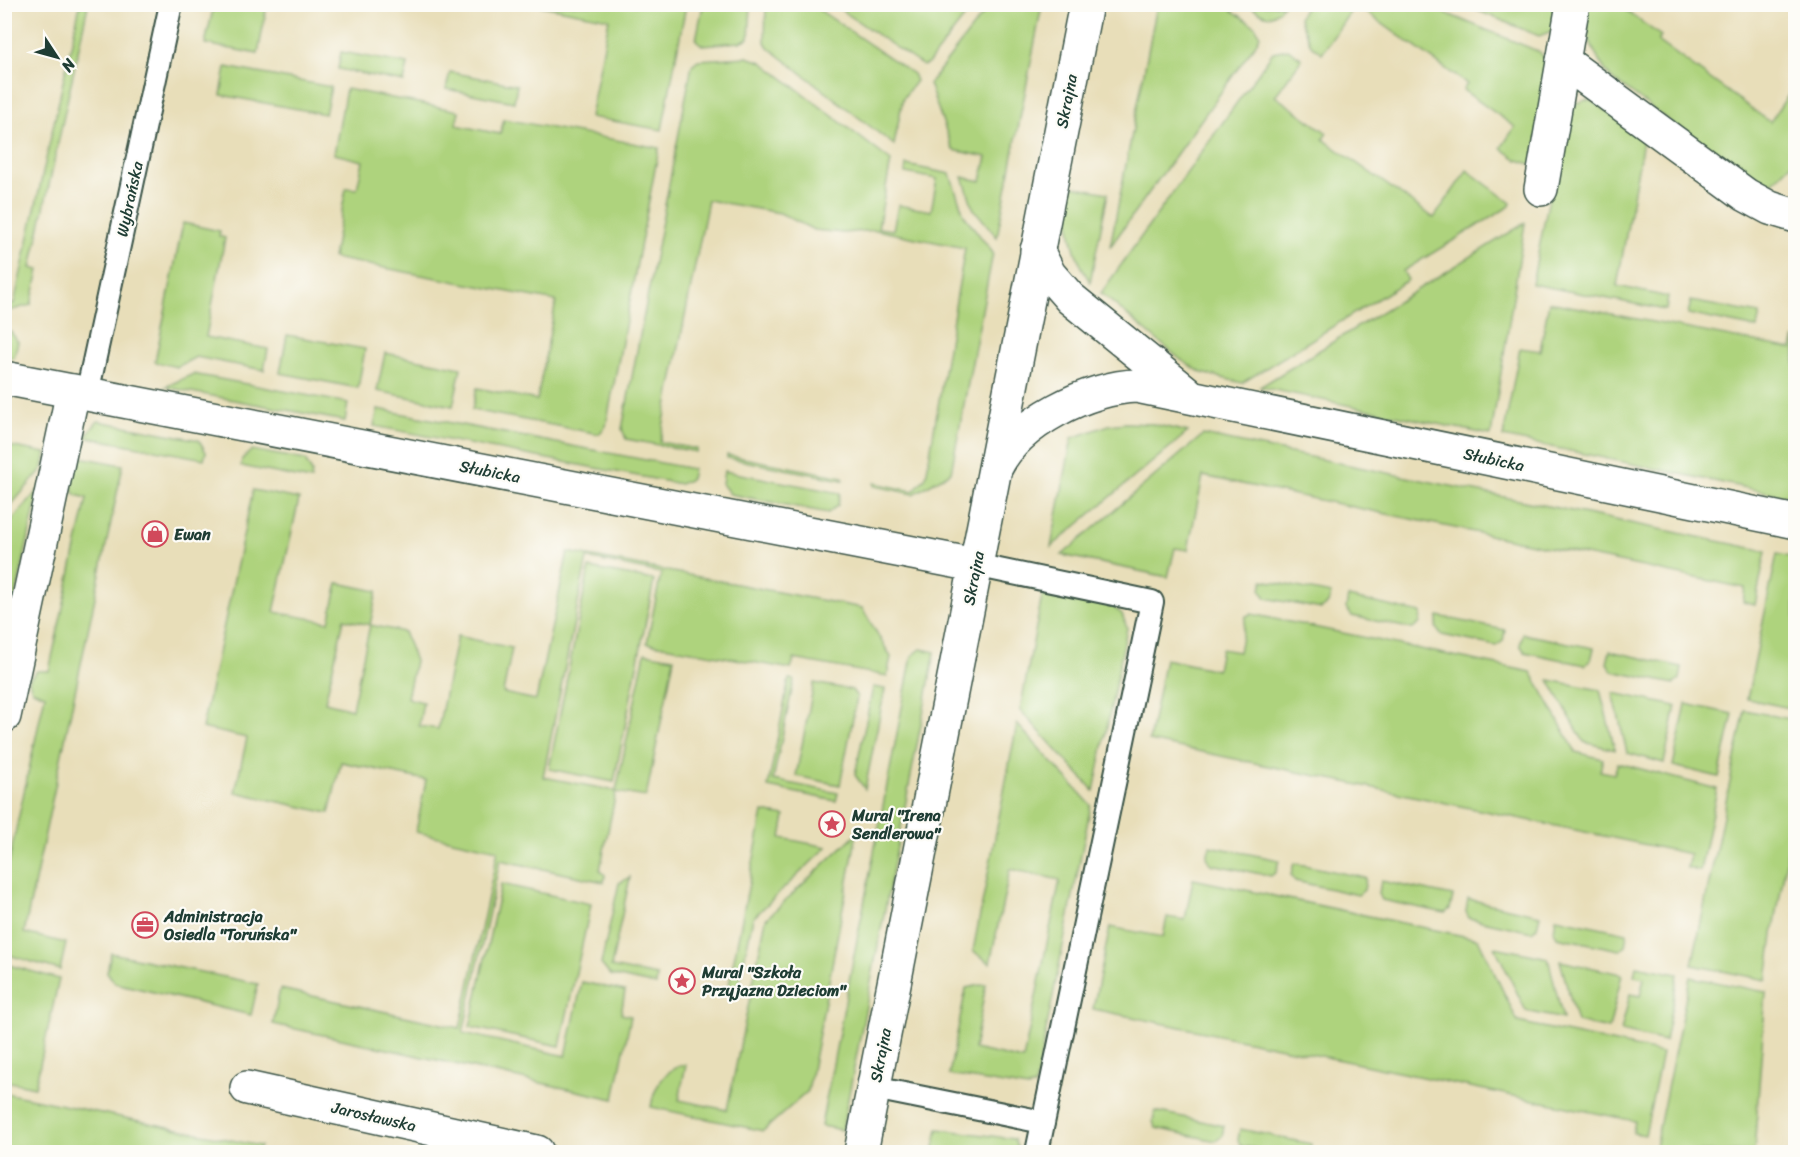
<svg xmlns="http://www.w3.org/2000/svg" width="1800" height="1157" font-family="Sriracha,sans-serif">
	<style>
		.green { fill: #aed37d; stroke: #668858; stroke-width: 1.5; fill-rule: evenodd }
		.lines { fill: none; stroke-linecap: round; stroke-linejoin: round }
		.lane-casing { stroke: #3d5548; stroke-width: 26 }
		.street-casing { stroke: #3d5548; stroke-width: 36 }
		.lane { stroke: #fff; stroke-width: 22 }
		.street { stroke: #fff; stroke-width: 33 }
		.labels { text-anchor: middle; stroke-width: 4.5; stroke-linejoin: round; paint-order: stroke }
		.street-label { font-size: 16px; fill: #1f3d34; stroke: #fdfcf7 }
		.poi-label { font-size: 16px; font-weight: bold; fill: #1f3d34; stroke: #fdfcf7; text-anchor: start }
	</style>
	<rect width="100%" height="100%" fill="#fdfcf7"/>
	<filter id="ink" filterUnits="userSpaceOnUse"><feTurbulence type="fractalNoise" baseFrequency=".0167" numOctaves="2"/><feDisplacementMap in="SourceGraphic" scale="12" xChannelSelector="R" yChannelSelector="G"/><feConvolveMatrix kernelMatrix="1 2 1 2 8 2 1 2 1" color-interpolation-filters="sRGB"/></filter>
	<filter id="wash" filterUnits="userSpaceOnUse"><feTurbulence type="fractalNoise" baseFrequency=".008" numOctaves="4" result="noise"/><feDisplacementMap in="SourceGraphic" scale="24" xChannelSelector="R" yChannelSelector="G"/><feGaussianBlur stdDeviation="1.35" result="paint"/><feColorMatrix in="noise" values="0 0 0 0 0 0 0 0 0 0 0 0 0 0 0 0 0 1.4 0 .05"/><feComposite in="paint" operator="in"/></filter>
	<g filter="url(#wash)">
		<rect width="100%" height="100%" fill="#e8deb9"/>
		<!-- green -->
		<g class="green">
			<polygon points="80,5 88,5 31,268 39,270 31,305 5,312 5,303 14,304"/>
			<polygon points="214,5 267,5 258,54 205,44"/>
			<polygon points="537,5 686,5 662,130 590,117 609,19"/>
			<polygon points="703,5 751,5 749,38 740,42 702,45 696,40"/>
			<polygon points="766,5 812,5 913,74 916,81 903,98 894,145 768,47 765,42"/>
			<polygon points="834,5 974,5 928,64 923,66"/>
			<polygon points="990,5 1042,5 997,237 973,208 963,177 981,181 987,157 953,150 929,84"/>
			<polygon points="1157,5 1224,5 1255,26 1260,35 1257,42 1110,247"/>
			<path d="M 1248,5 L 1283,5 C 1270,23 1264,15 1248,5 Z"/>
			<polygon points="1307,5 1355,5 1322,53 1311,45 1299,17"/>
			<polygon points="1356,5 1426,5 1540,52 1549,65 1534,165 1518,160 1501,148 1515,127 1463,90 1467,84"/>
			<polygon points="1464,5 1559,5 1555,30 1539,36"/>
			<path d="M 1587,5 L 1618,5 L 1661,36 L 1658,41 L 1770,122 L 1795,85 L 1795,160 L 1764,191 L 1611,78 C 1594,57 1583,32 1587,5 Z"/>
			<polygon points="1288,49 1302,59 1275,96 1327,133 1323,139 1434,218 1467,170 1511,203 1510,206 1403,271 1408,280 1242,383 1202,373 1181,360 1101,293 1273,52"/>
			<polygon points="341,52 408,64 404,82 338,69"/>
			<polygon points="747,57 762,62 891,161 878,228 893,230 898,205 931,211 937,179 905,173 906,165 950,174 964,215 993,253 951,472 914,494 874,486 874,483 913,491 926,477 965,248 876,230 843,233 814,230 780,213 708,200 660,442 697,449 696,452 626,439 622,429 692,65 698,60"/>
			<polygon points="226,67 331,87 325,114 221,95"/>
			<polygon points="450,72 517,85 514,102 446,89"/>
			<polygon points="346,89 459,111 456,125 500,134 504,119 659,148 606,426 599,434 472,410 477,388 537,400 556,301 333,258 346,188 357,189 363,161 334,154"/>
			<polygon points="1586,100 1592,101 1644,135 1617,286 1668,297 1666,310 1532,284 1565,117 1575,104"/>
			<path d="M 1072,186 L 1108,193 L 1090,282 C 1071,252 1065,220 1072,186 Z"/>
			<polygon points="183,223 220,231 219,236 225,238 206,337 268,349 264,370 196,357 177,367 155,362"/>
			<polygon points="1525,223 1491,435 1260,387"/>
			<polygon points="1691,301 1760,314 1757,328 1688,314"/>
			<polygon points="1549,302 1792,349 1795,337 1795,498 1503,437 1520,348 1540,351"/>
			<polygon points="5,331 11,332 18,342 14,358 5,356"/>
			<polygon points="287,335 365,349 358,388 280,373"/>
			<polygon points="385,353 461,368 453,406 377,391"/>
			<polygon points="193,374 348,403 345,421 165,387"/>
			<polygon points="378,409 693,469 691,479 680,484 374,426"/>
			<polygon points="98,421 199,440 206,452 204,459 85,437"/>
			<polygon points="1125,423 1153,424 1188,432 1051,547 1072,438 1109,425"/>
			<polygon points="1203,435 1766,551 1755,605 1743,602 1745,588 1203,476 1188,550 1175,548 1168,577 1062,555"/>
			<polygon points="4,445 46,453 43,468 7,510 4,510"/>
			<polygon points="252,450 305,460 312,472 311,480 241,466 242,459"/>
			<polygon points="727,455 843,477 843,480 727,458"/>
			<polygon points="80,457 123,465 24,933 66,943 60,970 5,954 5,880 45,695 32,690 29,682 30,678 37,671 49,671 87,498 76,495 72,488 76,462"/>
			<polygon points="724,471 840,493 838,505 828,513 730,494 722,484"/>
			<polygon points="39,489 5,647 5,528"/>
			<path d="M 253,490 L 299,499 L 274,612 L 329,622 L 338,583 L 377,591 L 370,625 L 404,632 L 415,661 L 407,698 L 423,702 L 419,726 L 438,729 L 457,636 L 512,648 L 503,693 L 536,700 L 568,552 L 862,608 L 891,657 L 887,676 L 794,659 L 791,669 L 647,643 L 661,573 L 587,558 L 543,777 L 616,791 L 645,653 L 674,658 L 646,797 L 616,792 L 600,870 L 605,875 L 604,882 L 500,860 L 463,1033 L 566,1056 L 582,982 L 625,991 L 621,1014 L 631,1016 L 614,1099 L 273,1024 L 280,989 L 460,1028 L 498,850 L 416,832 L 426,780 L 341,762 L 329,813 L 235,792 L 247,738 L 202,728 ZM 344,619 L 370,625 L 352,709 L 325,702 Z"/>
			<polygon points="1777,554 1795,558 1795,709 1747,699"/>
			<polygon points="589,568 654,580 614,782 549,769"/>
			<polygon points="1263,580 1331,594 1328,604 1321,609 1266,598 1261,590"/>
			<polygon points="1043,591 1110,604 1122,614 1127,628 1094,791 1020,710"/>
			<polygon points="1348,597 1421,613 1420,623 1413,629 1352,616 1346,608"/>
			<polygon points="1251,614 1531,672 1576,752 1603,759 1600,771 1614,774 1618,763 1717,789 1700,871 1687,868 1690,854 1149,741 1165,659 1217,670 1221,649 1239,652 1246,616"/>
			<polygon points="1438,616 1505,630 1503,641 1496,646 1442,635 1436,627"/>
			<polygon points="1523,634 1594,648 1591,660 1585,665 1525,652 1520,645"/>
			<polygon points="921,649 935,652 842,1130 821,1126 912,656"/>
			<polygon points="1610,651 1682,667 1680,679 1674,684 1612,671 1607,663"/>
			<polygon points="789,679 794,680 773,780 838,793 836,801 768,787"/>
			<polygon points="1549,680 1600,690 1615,750 1584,742"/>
			<polygon points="814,683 852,690 857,697 840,785 796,776"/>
			<polygon points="873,687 885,689 865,789 855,775"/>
			<polygon points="1613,693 1676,706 1664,763 1627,753"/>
			<polygon points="1686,704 1733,714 1719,777 1673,766"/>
			<polygon points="1745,710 1795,720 1795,812 1773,934 1767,980 1692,965"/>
			<polygon points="1017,724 1091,805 1035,1086 1028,1088 949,1075 966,988 986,984 974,1049 1023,1060 1060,880 1010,869 990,963 973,951"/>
			<polygon points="763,812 785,816 781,838 827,847 753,918 739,984 728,990"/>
			<path d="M 857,833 L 808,1091 L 763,1131 L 651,1107 C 654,1087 665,1068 686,1064 L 679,1100 L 727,1110 L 766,919 Z"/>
			<polygon points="1210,846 1279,860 1276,872 1271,876 1211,864 1207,857"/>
			<polygon points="1294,863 1366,878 1364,890 1358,895 1295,881 1291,875"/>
			<polygon points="630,877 611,967 657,976 656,985 610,975 601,964 619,883"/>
			<polygon points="1193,879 1478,939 1518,1022 1662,1053 1645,1135 1633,1133 1635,1121 1093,1009 1110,927 1163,937 1167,917 1185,920"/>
			<polygon points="1381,881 1453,896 1450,909 1445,913 1382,900 1379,894"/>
			<polygon points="501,884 591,904 560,1046 470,1027"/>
			<polygon points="1468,899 1540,915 1537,927 1532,932 1469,918 1466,912"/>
			<polygon points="1556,918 1627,933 1625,946 1619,950 1557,937 1554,931"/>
			<polygon points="1495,947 1548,958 1563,1019 1526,1011"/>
			<polygon points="111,953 258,984 251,1015 115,983 107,972"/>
			<polygon points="1560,961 1622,974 1609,1029 1577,1022"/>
			<polygon points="5,964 59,979 35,1087 5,1081"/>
			<polygon points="1636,966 1678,974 1665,1041 1621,1031 1630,994 1640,996 1644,978 1634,976"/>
			<polygon points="1690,977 1766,992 1754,1152 1654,1152"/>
			<polygon points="5,1093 260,1146 258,1152 5,1152"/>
			<polygon points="1155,1111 1224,1126 1222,1136 1216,1141 1156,1128 1153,1122"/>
			<polygon points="938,1129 1014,1139 1019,1152 933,1152"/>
			<polygon points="1240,1129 1311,1144 1310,1152 1273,1152 1241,1146 1238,1140"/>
		</g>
	</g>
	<g filter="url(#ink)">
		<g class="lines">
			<!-- lane casing -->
			<g class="lane-casing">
				<g id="lane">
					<polyline points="87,394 171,4"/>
					<polyline points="975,565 1152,602 1037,1152"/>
					<polyline points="874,1088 1043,1122"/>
				</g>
			</g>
			<!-- street casing -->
			<g class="street-casing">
				<g id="street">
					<polyline points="1563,61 1746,195 1770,208 1796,216"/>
					<polyline points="1541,189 1573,4"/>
					<polyline points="1037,250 1049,274 1070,298 1186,392"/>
					<polyline points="4,378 975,565"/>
					<path d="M 996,467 C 1018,422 1089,387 1137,386 L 1796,522"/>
					<polyline points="4,716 73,391"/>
					<polyline points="247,1088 537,1152"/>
					<polyline points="861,1152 1086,4"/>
				</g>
			</g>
			<!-- lane -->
			<use href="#lane" class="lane"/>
			<!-- street -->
			<use href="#street" class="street"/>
		</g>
	</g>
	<!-- icons -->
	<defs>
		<g id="shop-ring" transform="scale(1.35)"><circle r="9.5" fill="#fdfcf7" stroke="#d1495b" stroke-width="1.5"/><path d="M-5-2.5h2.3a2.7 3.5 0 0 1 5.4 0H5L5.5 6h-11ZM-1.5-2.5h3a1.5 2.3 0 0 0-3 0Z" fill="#d1495b"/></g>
		<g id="sight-ring" transform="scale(1.35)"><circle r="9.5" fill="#fdfcf7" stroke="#d1495b" stroke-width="1.5"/><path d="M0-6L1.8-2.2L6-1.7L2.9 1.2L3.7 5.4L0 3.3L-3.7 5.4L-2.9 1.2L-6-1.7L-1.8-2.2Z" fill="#d1495b"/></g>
		<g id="office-ring" transform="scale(1.35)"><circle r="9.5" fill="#fdfcf7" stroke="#d1495b" stroke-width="1.5"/><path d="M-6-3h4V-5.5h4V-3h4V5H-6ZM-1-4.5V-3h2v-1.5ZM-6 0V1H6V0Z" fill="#d1495b"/></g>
	</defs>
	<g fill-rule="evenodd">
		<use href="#shop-ring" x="155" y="534"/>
		<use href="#sight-ring" x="832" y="824"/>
		<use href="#office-ring" x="145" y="925"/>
		<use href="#sight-ring" x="682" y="981"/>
	</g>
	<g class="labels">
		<!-- street labels -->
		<g class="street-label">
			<text transform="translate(1066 101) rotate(-79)" y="6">Skrajna</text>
			<text transform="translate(129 199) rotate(-78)" y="6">Wybrańska</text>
			<text transform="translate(1494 459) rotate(12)" y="6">Słubicka</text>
			<text transform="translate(490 471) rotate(11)" y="6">Słubicka</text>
			<text transform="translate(973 578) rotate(-79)" y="6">Skrajna</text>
			<text transform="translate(880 1055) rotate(-79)" y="6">Skrajna</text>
			<text transform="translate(374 1116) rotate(13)" y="6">Jarosławska</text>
		</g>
		<!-- poi labels -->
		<g class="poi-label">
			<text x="174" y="540">Ewan</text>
			<text x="852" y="821">Mural "Irena<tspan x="852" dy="18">Sendlerowa"</tspan></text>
			<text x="164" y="922">Administracja<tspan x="164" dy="18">Osiedla "Toruńska"</tspan></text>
			<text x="702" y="978">Mural "Szkoła<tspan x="702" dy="18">Przyjazna Dzieciom"</tspan></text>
		</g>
	</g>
	<!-- margin -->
	<rect width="1800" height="1157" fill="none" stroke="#fdfcf7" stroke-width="24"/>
	<!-- north arrow -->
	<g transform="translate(57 57) rotate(126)" stroke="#fdfcf7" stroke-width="4.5" paint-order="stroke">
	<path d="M0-4.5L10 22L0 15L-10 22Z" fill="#1f3d34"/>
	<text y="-9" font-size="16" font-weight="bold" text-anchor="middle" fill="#1f3d34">N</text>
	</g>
</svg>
